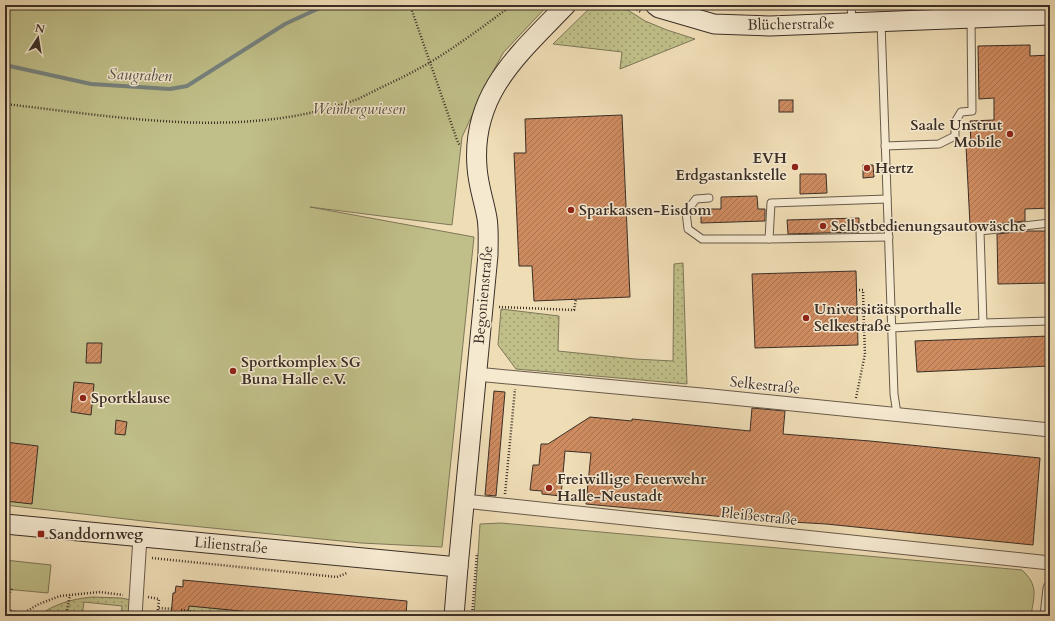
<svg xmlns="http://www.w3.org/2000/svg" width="1055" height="621" font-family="Cardo,serif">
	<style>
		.grass { fill: url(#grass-dots); stroke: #7e7758 }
		.green { fill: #c0bf89; stroke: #7e7758 }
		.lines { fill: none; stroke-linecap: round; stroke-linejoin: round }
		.stream { stroke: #76827e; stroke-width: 4 }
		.building { fill: url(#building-hatch); stroke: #3b2f26 }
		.lane-casing { stroke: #685a4a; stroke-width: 9 }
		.street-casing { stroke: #685a4a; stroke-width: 15 }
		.secondary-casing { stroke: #3b2f26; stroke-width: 21 }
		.path { stroke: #3b2f26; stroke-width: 2.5; stroke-dasharray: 1 2; stroke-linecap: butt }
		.lane { stroke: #f5e9d0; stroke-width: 7 }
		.street { stroke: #f5e9d0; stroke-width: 13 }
		.secondary { stroke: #f5e9d0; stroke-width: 19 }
		.poi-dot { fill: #8f2418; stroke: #f5e9d0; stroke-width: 1.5 }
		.labels { text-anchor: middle; stroke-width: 3; stroke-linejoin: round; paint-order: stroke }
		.street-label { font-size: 15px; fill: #3b2f26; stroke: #f5e9d0 }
		.park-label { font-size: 15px; font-style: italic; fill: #564c3a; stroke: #f5e9d0 }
		.poi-label { font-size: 15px; font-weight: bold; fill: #3b2f26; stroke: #f5e9d0; text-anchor: start }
		.water-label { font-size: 16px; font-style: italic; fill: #54524a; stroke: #f5e9d0 }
	</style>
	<defs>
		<pattern id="grass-dots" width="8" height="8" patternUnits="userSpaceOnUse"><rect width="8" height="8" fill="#c0bf89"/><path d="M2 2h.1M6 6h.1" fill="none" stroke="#9d9c70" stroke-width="1.8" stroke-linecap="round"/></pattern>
		<pattern id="building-hatch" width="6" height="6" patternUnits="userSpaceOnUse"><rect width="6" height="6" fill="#ce8b60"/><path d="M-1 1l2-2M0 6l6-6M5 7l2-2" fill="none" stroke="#a8724f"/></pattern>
	</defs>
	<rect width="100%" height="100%" fill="#efddb6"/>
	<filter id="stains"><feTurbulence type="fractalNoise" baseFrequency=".005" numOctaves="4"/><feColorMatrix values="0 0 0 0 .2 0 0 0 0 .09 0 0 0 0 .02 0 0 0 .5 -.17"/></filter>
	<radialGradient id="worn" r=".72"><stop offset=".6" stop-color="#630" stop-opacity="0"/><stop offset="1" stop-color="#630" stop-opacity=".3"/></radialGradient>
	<!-- grass -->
	<g class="grass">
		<polygon points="593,5 620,5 645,21 667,30 695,39 620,69 622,52 553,44"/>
		<polygon points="683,263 687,384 516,369 498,345 501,309 559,316 558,351 635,359 673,361 674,264"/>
		<path d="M 92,597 L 121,598 L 136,601 L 135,616 L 121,616 L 122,606 L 84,602 L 82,616 L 38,616 C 54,604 72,599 92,597 Z"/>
		<polygon points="181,605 293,616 188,616"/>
	</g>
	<!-- green -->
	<g class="green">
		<polygon points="5,5 548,5 503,53 487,83 462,137 452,225 310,207 474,237 442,547 361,543 152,522 5,505"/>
		<path d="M 501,523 L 1022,570 C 1039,586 1034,595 1031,616 L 474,616 L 480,524 Z"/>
		<polygon points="5,560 51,565 48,593 5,589"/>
	</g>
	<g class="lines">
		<!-- stream -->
		<polyline class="stream" points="5,65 91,84 170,89 187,86 285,24 326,5"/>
	</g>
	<!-- building -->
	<g class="building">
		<polygon points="1030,45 1030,56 1050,55 1050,208 1025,209 1025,221 997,224 970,225 966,146 971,146 970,121 994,120 994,98 979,99 978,46"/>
		<rect x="779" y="100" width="14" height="12"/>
		<polygon points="622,115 630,297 534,301 532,266 519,266 514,153 526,153 525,119"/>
		<polygon points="863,165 873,165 874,177 863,178"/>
		<polygon points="800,174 826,174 827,193 800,194"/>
		<polygon points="757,196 758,209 765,209 765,221 701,223 701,209 721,209 721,197"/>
		<polygon points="859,218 859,232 788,234 787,220"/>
		<polygon points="1025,231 1050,231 1050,283 998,284 997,234"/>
		<polygon points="856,271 858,345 755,348 752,274"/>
		<polygon points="1050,336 1050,366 917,372 915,341"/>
		<polygon points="87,343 102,343 101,363 86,363"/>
		<polygon points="74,382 94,384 91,415 71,412"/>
		<polygon points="494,391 505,392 496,496 485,495"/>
		<polygon points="752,408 785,411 783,434 870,441 1040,458 1033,545 826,524 758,520 586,504 591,453 565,451 561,496 542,494 542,491 530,490 533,465 539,465 541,444 548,444 590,417 632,421 632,419 750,431"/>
		<polygon points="116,420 127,422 125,435 115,434"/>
		<polygon points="5,442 38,446 32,504 5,501"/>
		<polygon points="183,580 407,601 406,616 293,616 189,606 188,616 171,616 173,593 175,593 176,586 183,587"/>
	</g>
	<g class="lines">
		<!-- lane casing -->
		<g class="lane-casing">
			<g id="lane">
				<polyline points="851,5 852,22"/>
				<polyline points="938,5 940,9 951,14"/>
				<polyline points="881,22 894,394 897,414"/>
				<polyline points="885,146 939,144 955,136 955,122 961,112 972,111 971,20"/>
				<polyline points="709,198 696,199 686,212 688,229 702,239 769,239 889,237"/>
				<polyline points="769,239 771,203 887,199"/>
				<polyline points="983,323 1050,321"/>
				<polyline points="892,328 983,323 980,231 1050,223"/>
			</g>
		</g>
		<!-- street casing -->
		<g class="street-casing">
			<g id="street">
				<polyline points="476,374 712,396 1050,430"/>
				<polyline points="464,501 1050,563"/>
				<polyline points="135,616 140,537"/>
				<polyline points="1047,616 1050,588"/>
			</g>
		</g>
		<!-- secondary casing -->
		<g class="secondary-casing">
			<g id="secondary">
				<polyline points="655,5 659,8 714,24 770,26 1050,15"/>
				<polyline points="5,524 458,567"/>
				<path d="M 454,616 L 458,567 L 488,255 C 488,243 489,230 487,218 C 484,201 478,185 477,167 C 471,93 520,53 566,5"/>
			</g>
		</g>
		<!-- path -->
		<g class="path">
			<polyline points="410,5 457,140 460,146"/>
			<polyline points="629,5 641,12"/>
			<path d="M 5,104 C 122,117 244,141 358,99 C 366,95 374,91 382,87 C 406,76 429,64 451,49 C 472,35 492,20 512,5"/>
			<polyline points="856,290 863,290 864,327"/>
			<polyline points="499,307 574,310 576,299"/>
			<polyline points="856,398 865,354 864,327 858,327"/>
			<polyline points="505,494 515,389"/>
			<polyline points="152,558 337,577 347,573"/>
			<polyline points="148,597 159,599 158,608 174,609"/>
			<polyline points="5,600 12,589"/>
			<polyline points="5,609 22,614 39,604 60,596 100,592 123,595"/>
			<polyline points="181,610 190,611 194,616"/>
			<polyline points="66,616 70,595"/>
			<polyline points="157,616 158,608"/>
			<polyline points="472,616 477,553"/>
		</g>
		<!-- lane -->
		<use href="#lane" class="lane"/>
		<!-- street -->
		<use href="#street" class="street"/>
		<!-- secondary -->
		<use href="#secondary" class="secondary"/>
	</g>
	<!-- markers -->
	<g class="poi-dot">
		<circle cx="1010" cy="134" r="4"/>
		<circle cx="795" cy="167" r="4"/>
		<circle cx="867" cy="168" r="4"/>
		<circle cx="571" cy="210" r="4"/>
		<circle cx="823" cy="226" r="4"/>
		<circle cx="806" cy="318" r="4"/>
		<circle cx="233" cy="371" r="4"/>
		<circle cx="83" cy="398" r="4"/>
		<circle cx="549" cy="488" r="4"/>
		<rect x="37" y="530" width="8" height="8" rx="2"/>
	</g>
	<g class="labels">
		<!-- street labels -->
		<g class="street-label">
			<text transform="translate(791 24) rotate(-1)" y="5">Blücherstraße</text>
			<text transform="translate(483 295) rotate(-85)" y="5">Begonienstraße</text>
			<text transform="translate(765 385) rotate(6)" y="5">Selkestraße</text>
			<text transform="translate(759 516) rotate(6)" y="5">Pleißestraße</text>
			<text transform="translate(231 545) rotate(5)" y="5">Lilienstraße</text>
		</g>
		<!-- park labels -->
		<g class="park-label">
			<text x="359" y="114">Weinbergwiesen</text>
		</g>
		<!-- poi labels -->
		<g class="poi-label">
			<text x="1002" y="130" text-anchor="end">Saale Unstrut<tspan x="1002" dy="17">Mobile</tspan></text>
			<text x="787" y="163" text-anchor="end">EVH<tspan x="787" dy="17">Erdgastankstelle</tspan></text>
			<text x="875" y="173">Hertz</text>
			<text x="579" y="215">Sparkassen-Eisdom</text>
			<text x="831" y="231">Selbstbedienungsautowäsche</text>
			<text x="814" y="314">Universitätssporthalle<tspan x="814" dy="17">Selkestraße</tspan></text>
			<text x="241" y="367">Sportkomplex SG<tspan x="241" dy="17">Buna Halle e.V.</tspan></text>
			<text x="91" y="403">Sportklause</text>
			<text x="557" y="484">Freiwillige Feuerwehr<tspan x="557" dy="17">Halle-Neustadt</tspan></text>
			<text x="49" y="539">Sanddornweg</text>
		</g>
		<!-- water labels -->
		<g class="water-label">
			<text transform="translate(140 74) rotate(2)" y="6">Saugraben</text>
		</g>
	</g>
	<!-- margin -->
	<rect width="1055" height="621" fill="none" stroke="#efddb6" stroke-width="20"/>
	<rect x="6" y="6" width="1043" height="609" fill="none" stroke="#3b2f26" stroke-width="2"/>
	<rect x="10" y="10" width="1035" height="601" fill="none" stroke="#3b2f26"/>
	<!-- north arrow -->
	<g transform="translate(38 38) rotate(12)" stroke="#f5e9d0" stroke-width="3" paint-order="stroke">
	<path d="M0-3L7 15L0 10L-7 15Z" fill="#3b2f26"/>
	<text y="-6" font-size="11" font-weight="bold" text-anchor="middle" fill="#3b2f26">N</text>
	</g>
	<rect width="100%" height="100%" filter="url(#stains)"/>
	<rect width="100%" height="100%" fill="url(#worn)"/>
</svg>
